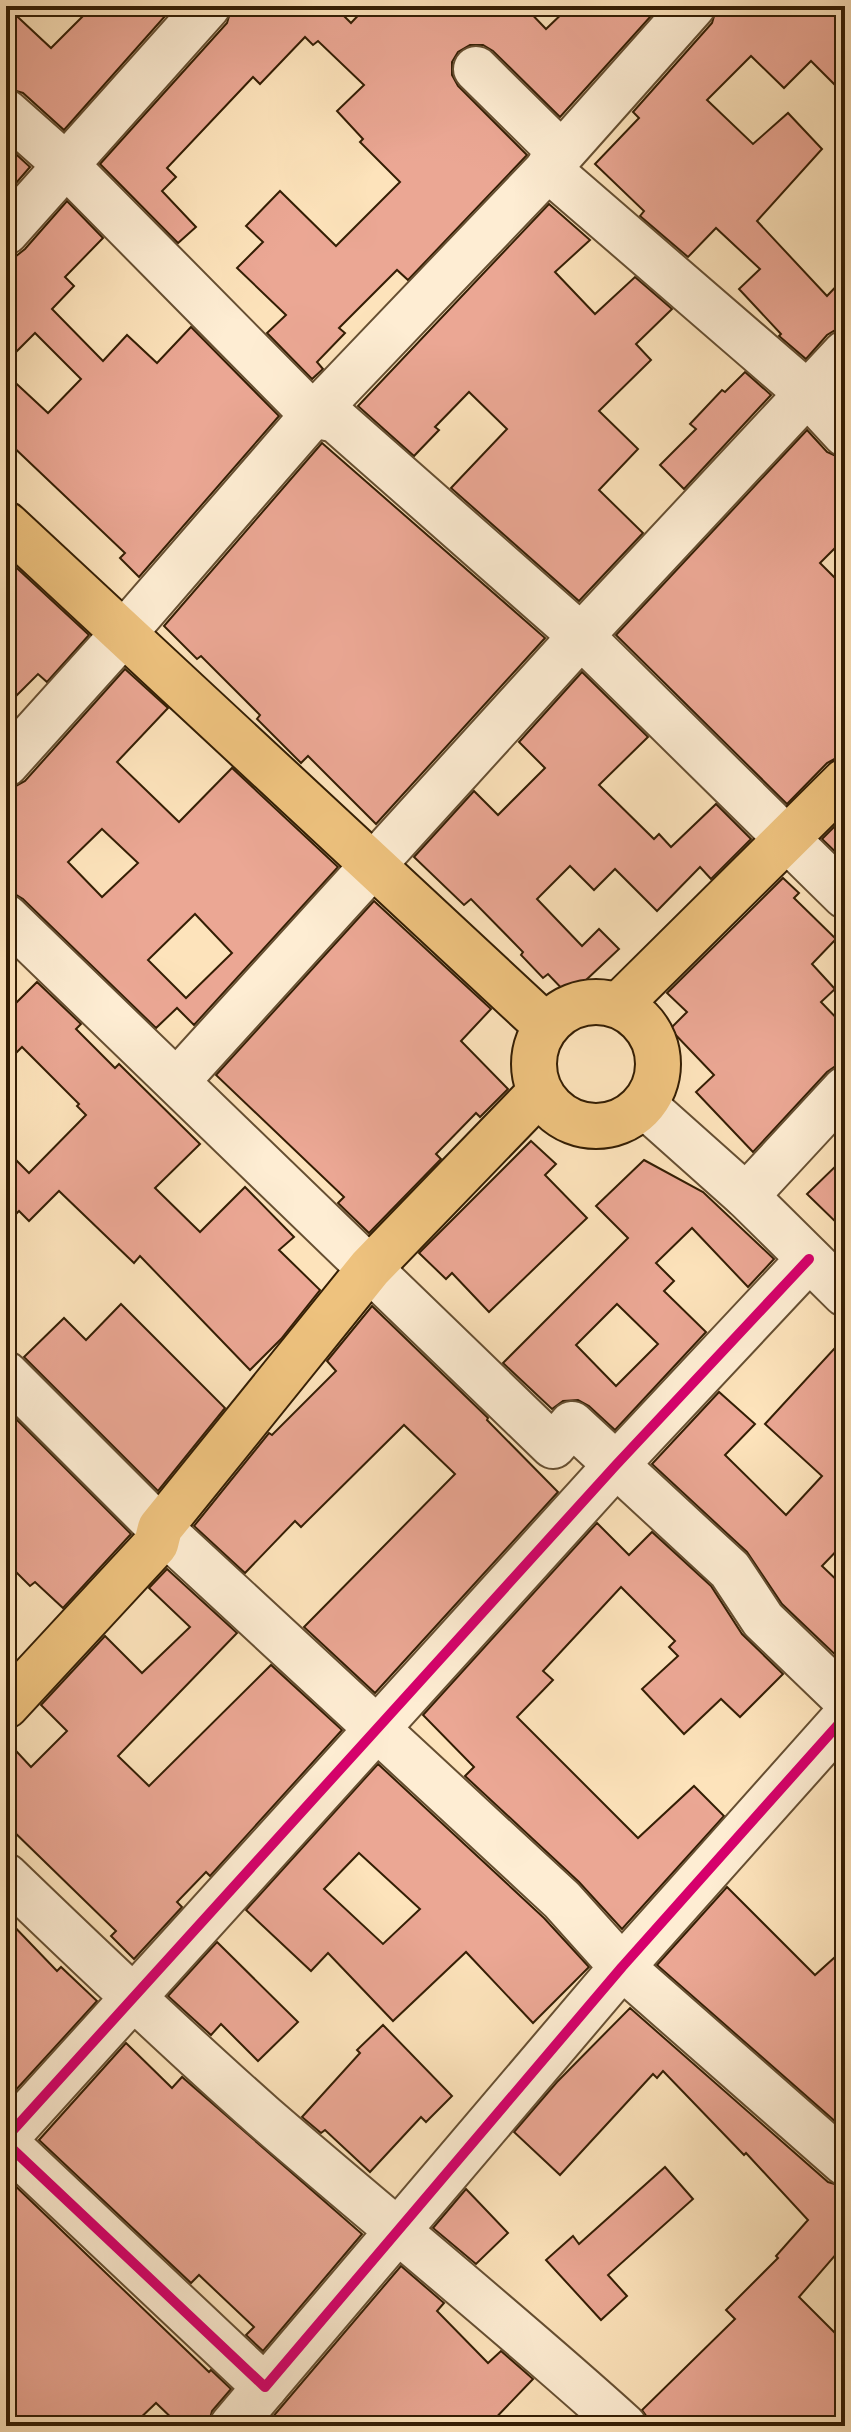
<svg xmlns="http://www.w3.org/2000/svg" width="851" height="2432" font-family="'EB Garamond',serif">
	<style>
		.building { fill: #eba794; stroke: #341e04; stroke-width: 2; fill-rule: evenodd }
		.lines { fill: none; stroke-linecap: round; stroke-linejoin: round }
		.minor-casing { stroke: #664f32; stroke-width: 48 }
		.major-casing { stroke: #341e04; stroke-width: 48 }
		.minor { stroke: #feedd3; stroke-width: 44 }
		.major { stroke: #eec27e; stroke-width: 44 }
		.cycleway-casing { stroke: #feedd3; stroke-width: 15 }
		.cycleway { stroke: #d6006c; stroke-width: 10 }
	</style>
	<rect width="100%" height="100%" fill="#fde3bb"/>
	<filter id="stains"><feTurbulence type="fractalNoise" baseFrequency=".0025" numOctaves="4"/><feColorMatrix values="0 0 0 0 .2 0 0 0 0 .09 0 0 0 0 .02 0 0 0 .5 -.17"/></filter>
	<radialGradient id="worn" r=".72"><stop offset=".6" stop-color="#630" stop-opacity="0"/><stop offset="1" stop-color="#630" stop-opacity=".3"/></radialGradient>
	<!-- building -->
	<g class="building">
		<polygon points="6,6 51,48 93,6 174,6 64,130 23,93 6,88"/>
		<polygon points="232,6 334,6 351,23 367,6 524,6 546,29 570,6 660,6 560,117 493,51 483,45 470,45 458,52 452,62 452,75 458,86 527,155 408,280 397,270 339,328 345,333 317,362 323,369 312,379 267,333 286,315 237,268 263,242 246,226 280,191 336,246 400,182 360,142 363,139 337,111 364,85 318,41 313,45 305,37 260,84 253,77 167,168 176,177 162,191 196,227 178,243 100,164 227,23"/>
		<polygon points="717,6 845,6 845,95 811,61 784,88 751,56 707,100 753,144 788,113 822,149 757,221 827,296 845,277 845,329 837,329 827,335 806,359 779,336 781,334 739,289 760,269 716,228 688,257 640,216 644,211 595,164 639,118 633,112 712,23"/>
		<polygon points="6,145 30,167 10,190 6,186"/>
		<polygon points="67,201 103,238 65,277 74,286 52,309 103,361 127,335 157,363 191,327 279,416 139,577 120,558 125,553 6,440 6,374 48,413 81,379 35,333 6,362 6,264 25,249"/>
		<polygon points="549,204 590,240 555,272 595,314 635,277 672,309 636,344 651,360 599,411 638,449 599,490 643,533 579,601 451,488 507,429 469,392 435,427 439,430 414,456 358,406"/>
		<polygon points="745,372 771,395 684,489 660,465 696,429 690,424 722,390 725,392"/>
		<polygon points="807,430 827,452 845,460 845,538 820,563 845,588 845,757 838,757 827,763 787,804 616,635"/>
		<polygon points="322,443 545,638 376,824 308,756 301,763 257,719 260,715 201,656 197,659 164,626"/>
		<polygon points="6,558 89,635 47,682 38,674 6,706"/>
		<path d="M 125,669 L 168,708 L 117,762 L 179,822 L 232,768 L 338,867 L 194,1025 L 177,1008 L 156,1028 L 23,899 L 13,893 L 6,893 L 6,788 L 14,787 L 25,781 ZM 102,829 L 138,863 L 102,897 L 68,862 ZM 195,914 L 232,953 L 186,998 L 148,960 Z"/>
		<polygon points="582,672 648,737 599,785 654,839 659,834 671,847 716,804 751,839 711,879 700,867 657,911 615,869 594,890 570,866 537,899 582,946 599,929 619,949 569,996 548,974 543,978 521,955 523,952 471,899 464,905 414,857 474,791 498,815 545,768 519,742"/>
		<polygon points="845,816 845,861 822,839"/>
		<polygon points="783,878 799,893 794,898 836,939 812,964 835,989 821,1002 845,1027 845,1065 837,1065 827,1072 753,1152 696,1092 714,1075 670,1029 687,1012 667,993"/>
		<polygon points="374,901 491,1009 461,1041 508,1089 480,1117 476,1113 436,1154 441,1159 369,1233 338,1203 344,1197 216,1075"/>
		<polygon points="37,982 81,1024 76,1029 115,1068 119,1064 200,1144 155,1188 200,1232 245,1187 294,1237 279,1250 320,1290 281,1339 250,1370 140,1256 134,1263 59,1191 29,1221 19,1211 6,1224 6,1150 29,1173 86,1115 77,1106 79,1104 22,1047 6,1063 6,1013"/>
		<polygon points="531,1141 556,1164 545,1175 587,1218 489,1312 452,1273 446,1279 419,1253"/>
		<polygon points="845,1157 845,1231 807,1194"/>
		<path d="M 644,1160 L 703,1192 L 774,1259 L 748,1287 L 692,1228 L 656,1263 L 674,1281 L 664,1291 L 706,1332 L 615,1430 L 589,1406 L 578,1400 L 563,1401 L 552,1409 L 503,1363 L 628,1238 L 596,1206 ZM 617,1304 L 658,1344 L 616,1386 L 576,1345 Z"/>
		<polygon points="121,1304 225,1408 158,1491 24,1357 64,1318 86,1340"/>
		<polygon points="372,1306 488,1418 487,1420 558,1492 375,1693 304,1627 455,1474 404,1425 301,1527 295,1521 245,1573 194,1526 269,1433 272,1435 336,1371 327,1361"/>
		<polygon points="845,1337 845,1542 822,1566 845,1588 845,1664 782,1604 747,1552 652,1464 719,1392 755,1424 725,1455 786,1515 822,1476 765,1424"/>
		<polygon points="6,1409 131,1534 63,1608 35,1582 30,1586 6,1562"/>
		<polygon points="597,1523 629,1555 652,1532 711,1586 742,1634 783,1674 740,1717 721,1699 684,1734 642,1689 678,1656 669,1647 675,1641 621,1587 543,1671 553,1680 517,1717 638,1838 694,1786 724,1816 622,1929 579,1882 465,1776 474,1767 423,1715"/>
		<polygon points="167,1569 237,1633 118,1756 149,1786 271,1665 342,1730 210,1876 206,1872 177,1902 182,1907 134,1959 111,1936 116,1931 6,1824 6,1740 31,1767 67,1731 41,1705 105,1636 142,1673 190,1627 149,1588"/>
		<path d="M 378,1764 L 544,1918 L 589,1967 L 533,2023 L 466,1952 L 393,2021 L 328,1953 L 311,1971 L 246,1910 ZM 359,1853 L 420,1909 L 383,1944 L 324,1889 Z"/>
		<polygon points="727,1887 815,1975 845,1948 845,2130 657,1965"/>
		<polygon points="6,1918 57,1971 61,1967 97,2001 14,2092 6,2084"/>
		<polygon points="217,1942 298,2022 258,2061 221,2024 211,2035 168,1996"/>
		<polygon points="630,2008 828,2182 845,2187 845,2244 799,2297 845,2343 845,2426 648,2426 647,2417 642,2410 735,2319 726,2310 778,2258 776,2256 808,2220 746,2153 744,2155 663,2071 657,2078 653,2074 560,2175 514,2132 557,2082"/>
		<polygon points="383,2025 452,2096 426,2122 421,2117 370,2172 325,2130 321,2133 302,2117 360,2053 357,2050"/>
		<polygon points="126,2043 172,2088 182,2077 362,2234 263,2351 246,2335 254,2327 199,2275 191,2283 39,2140"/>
		<polygon points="665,2167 693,2199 608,2275 627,2296 601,2320 546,2260 573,2236 579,2244"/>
		<polygon points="6,2177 209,2372 211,2370 231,2389 212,2411 208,2426 180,2426 156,2403 132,2426 6,2426"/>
		<polygon points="466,2189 508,2233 476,2264 433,2228"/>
		<polygon points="401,2266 444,2303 437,2311 488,2363 501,2351 533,2379 488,2426 265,2426"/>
	</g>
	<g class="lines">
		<!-- minor casing -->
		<g class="minor-casing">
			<g id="minor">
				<polyline points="476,69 557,149 548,169 807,393 845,434"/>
				<polyline points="6,112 67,166 313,415 336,420 581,636 845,896"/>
				<polyline points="6,232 208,6"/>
				<polyline points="6,764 124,633 313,415 548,169 693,6"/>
				<polyline points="6,917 553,1446 572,1424 730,1570 763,1620 845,1699"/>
				<polyline points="177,1081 581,636 845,353"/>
				<polyline points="644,1105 746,1196 845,1294"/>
				<polyline points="746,1196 845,1089"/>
				<polyline points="6,1374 160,1528 562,1900 622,1967 845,2163"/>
				<path d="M 6,1876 C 91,1958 176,2039 264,2117 C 384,2221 507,2320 624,2426"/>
				<polyline points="6,2138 616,1465 809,1259"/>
				<polyline points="6,2143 265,2387 622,1967 845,1717"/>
				<polyline points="232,2426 265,2387"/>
			</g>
		</g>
		<!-- major casing -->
		<g class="major-casing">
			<g id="major">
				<polyline points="6,524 546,1026"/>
				<circle cx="596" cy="1064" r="62"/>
				<polyline points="619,1005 845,781"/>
				<polyline points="6,1706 156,1544 160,1528 370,1268 540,1092"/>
			</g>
		</g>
		<!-- minor -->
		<use href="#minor" class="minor"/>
		<!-- major -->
		<use href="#major" class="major"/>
		<!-- cycleway casing -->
		<g class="cycleway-casing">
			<g id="cycleway">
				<polyline points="6,2138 616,1465 809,1259"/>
				<polyline points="6,2143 265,2387 622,1967 845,1717"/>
			</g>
		</g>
		<!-- cycleway -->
		<use href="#cycleway" class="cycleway"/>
	</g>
	<!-- margin -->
	<rect width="851" height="2432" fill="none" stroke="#fde3bb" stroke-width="32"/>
	<rect x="8" y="8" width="835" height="2416" fill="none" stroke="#341e04" stroke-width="4"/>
	<rect x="16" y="16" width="819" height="2400" fill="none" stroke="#341e04" stroke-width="2"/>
	<rect width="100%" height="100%" filter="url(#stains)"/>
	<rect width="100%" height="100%" fill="url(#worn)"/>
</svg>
